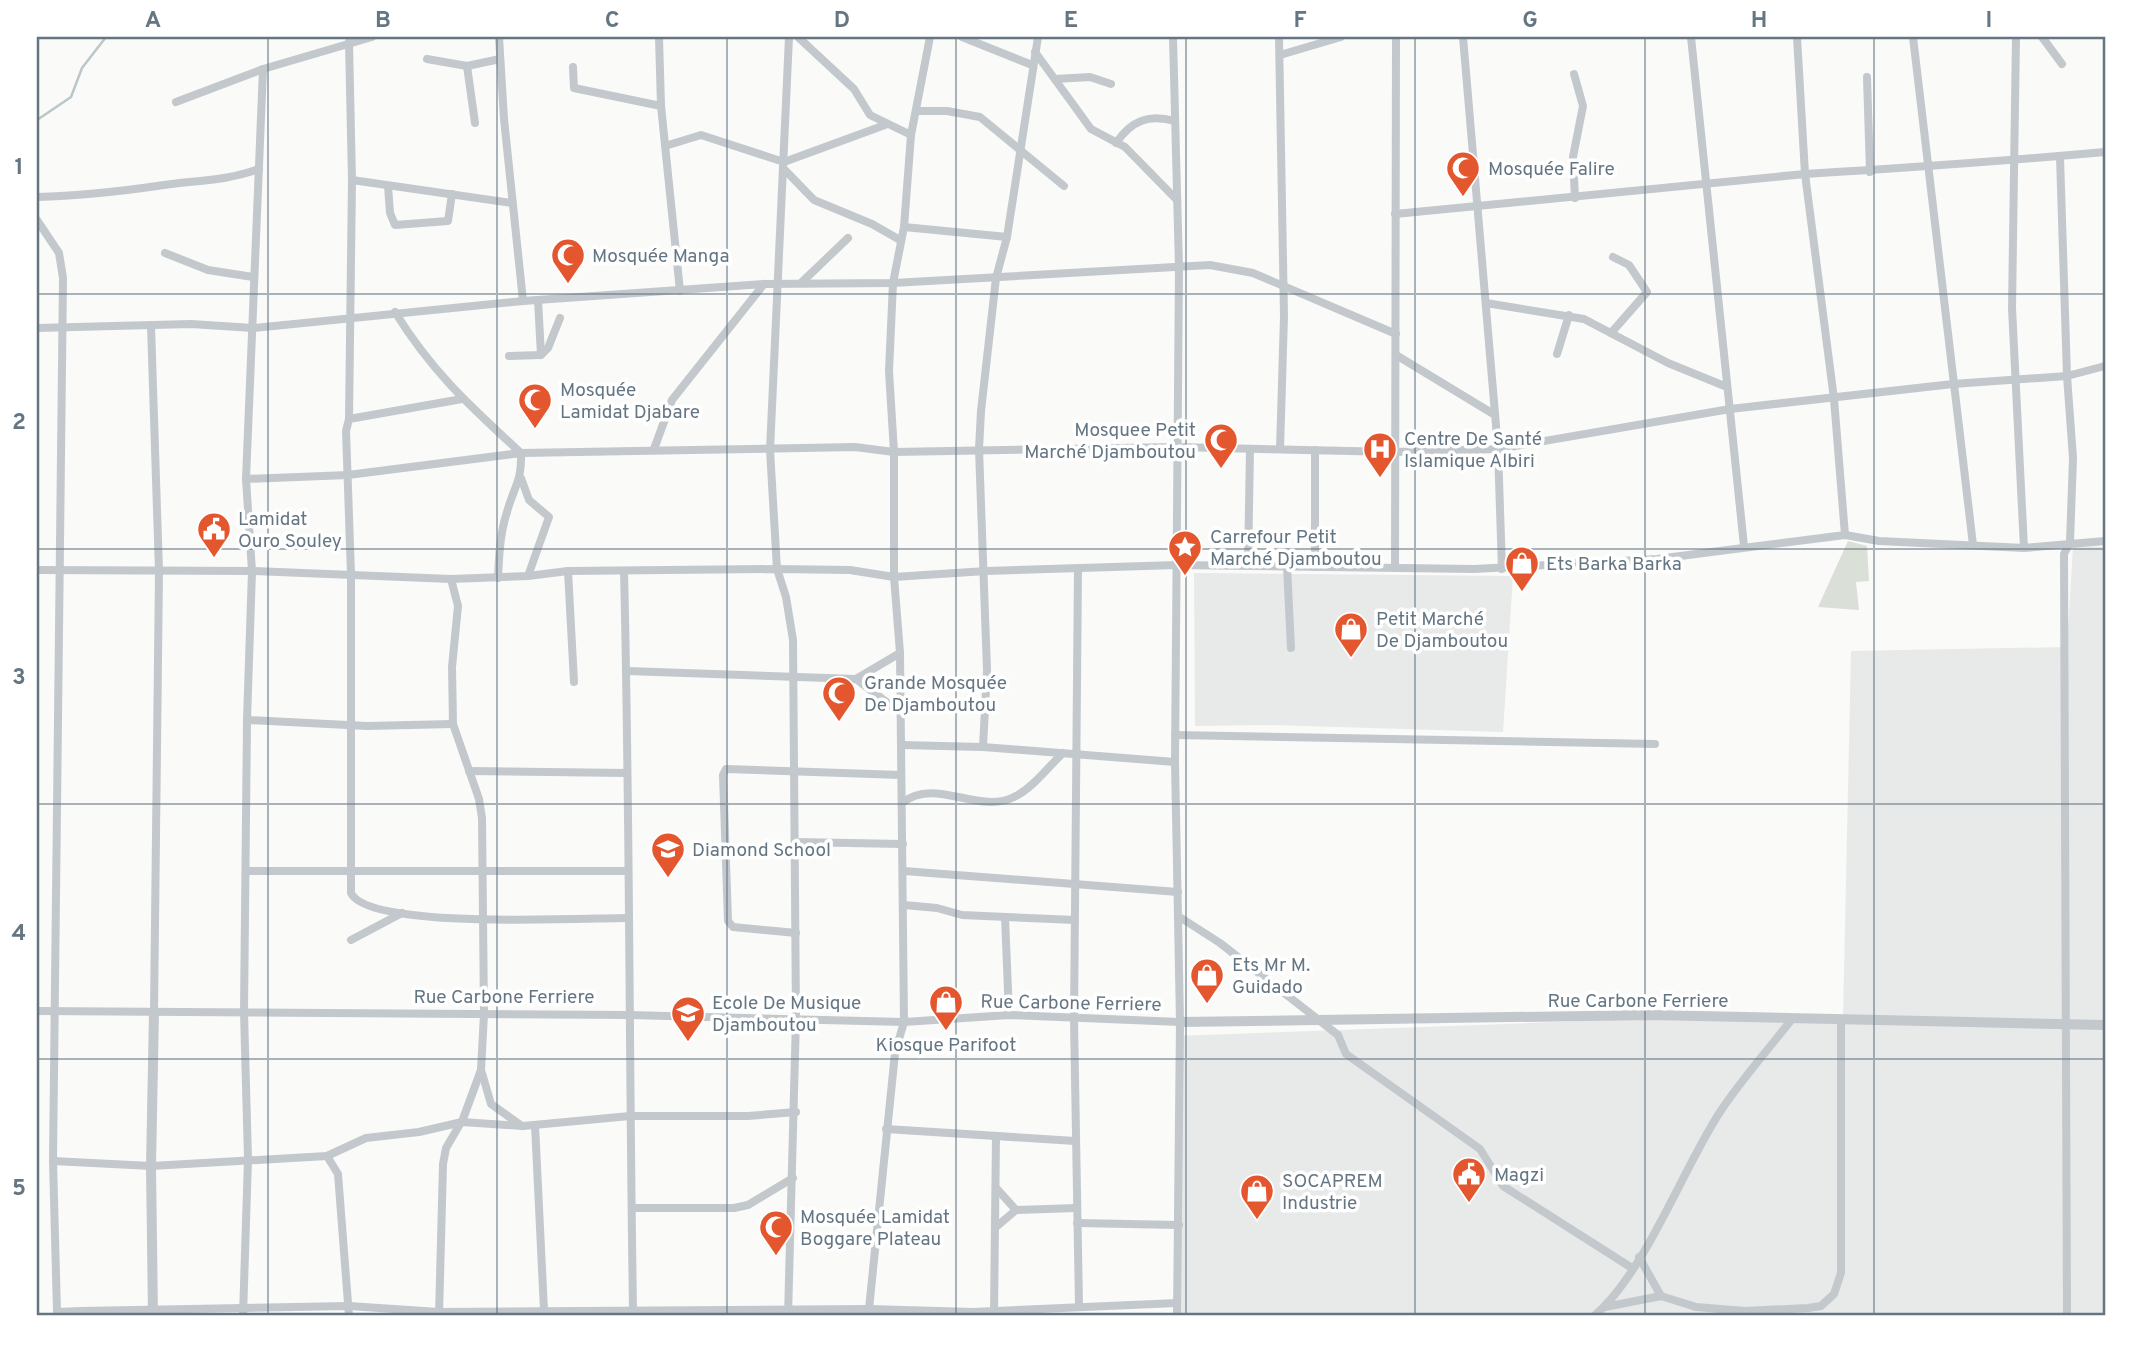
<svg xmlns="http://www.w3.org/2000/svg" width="2142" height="1353" font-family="Overpass,sans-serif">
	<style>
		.built { fill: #e8e9e9 }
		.green { fill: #dadfd7 }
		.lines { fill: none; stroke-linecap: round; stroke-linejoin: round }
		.stream { stroke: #bbc7cb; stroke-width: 2.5 }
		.minor { stroke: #c3c8cc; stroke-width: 8 }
		.tertiary { stroke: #c3c8cc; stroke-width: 10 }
		.grid { fill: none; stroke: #657683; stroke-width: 2; stroke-opacity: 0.55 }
		.labels { text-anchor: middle; stroke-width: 7; stroke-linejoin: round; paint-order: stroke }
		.poi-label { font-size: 19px; fill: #657683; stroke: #fff; text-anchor: start }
		.street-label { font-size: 19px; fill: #657683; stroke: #fff }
		.neatline { fill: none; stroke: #657683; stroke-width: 2.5 }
		.grid-label { font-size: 23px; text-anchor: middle; font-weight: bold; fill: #657683 }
	</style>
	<rect width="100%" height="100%" fill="#fafaf8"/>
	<!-- built -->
	<g class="built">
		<polygon points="2073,546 2105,547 2105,1316 1178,1316 1176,1036 1720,1016 1843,1018 1851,651 2067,647"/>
		<polygon points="1194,573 1513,576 1503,732 1266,725 1195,726"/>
	</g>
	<!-- green -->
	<polygon class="green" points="1848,541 1867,546 1869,581 1856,582 1859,610 1818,607"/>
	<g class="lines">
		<!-- stream -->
		<polyline class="stream" points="37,120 71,97 82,68 106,37"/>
		<!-- minor -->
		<g class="minor">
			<polyline points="499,37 504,119 523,301"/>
			<polyline points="659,37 661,106 680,291"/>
			<polyline points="798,37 854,89 870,115 911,135"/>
			<polyline points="962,37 1032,65"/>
			<polyline points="1173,37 1179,268 1175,762 1180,1022 1177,1316"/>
			<polyline points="1279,37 1284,316 1280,449"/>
			<polyline points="1463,37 1498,449 1502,569"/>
			<polyline points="1691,37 1744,546"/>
			<polyline points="1797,37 1805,174 1834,399 1845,535"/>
			<polyline points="1913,37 1973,545"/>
			<polyline points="2016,37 2012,308 2024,548"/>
			<polyline points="2042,37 2062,64"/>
			<path d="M 349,42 L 352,180 L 349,419 L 346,431 L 351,574 L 351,893 C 369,930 583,918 627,918"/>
			<polyline points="1035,52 1091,129 1125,147 1177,200"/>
			<polyline points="1280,55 1341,37"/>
			<polyline points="427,59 467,66 500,59"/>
			<polyline points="467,66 475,123"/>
			<polyline points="573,67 574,88 661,106"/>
			<polyline points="1574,74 1583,106 1573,157 1575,198"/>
			<polyline points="1867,77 1870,172"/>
			<polyline points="1055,79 1090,77 1111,84"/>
			<polyline points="176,102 263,69 372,37"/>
			<polyline points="916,111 947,111 980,117 1064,186"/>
			<path d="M 1116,143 C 1132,120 1149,114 1175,121"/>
			<polyline points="665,146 701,135 784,162 885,125"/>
			<polyline points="2060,157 2067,376 2073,458 2070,542 2064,554 2067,1316"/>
			<polyline points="783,168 814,200 872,224 900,240"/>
			<polyline points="352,180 512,203"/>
			<polyline points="388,186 390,213 395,225 448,221 452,194"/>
			<path d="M 37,197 C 78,196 116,192 157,186 C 192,180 224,182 259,169"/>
			<path d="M 1395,214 L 1805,174 C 1905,168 2005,161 2105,152"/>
			<polyline points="37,220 59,253 63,278 53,1161 57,1312"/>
			<polyline points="904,227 1007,237"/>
			<polyline points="165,253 208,270 253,277"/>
			<polyline points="801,283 848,238"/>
			<polyline points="1486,303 1584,319 1668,363 1727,387"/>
			<path d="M 395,312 C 432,372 470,406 521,453 C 522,482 514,486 507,512 C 500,533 499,556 498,578"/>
			<polyline points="151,326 159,571 154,1012"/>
			<polyline points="37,328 191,324 253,328 523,301 764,284 893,283 1210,265 1253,273 1396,334"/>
			<polyline points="1611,333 1647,292 1629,265 1613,257"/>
			<polyline points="1557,354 1569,315"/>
			<polyline points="541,355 548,348 560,318"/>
			<polyline points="1396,355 1495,415"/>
			<polyline points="509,356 541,355 538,300"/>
			<polyline points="349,419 462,399"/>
			<polyline points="654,449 672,400 764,284"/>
			<polyline points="521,478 529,500 549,517 528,576"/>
			<polyline points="246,479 348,475 521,453 855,447 894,452 1176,447 1395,452 1498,449 1730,409 1953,384 2067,376 2105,366"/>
			<polyline points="1248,566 1250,449"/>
			<polyline points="1287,567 1291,648"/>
			<polyline points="1315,567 1315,450"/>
			<polyline points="1078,568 1074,1020 1079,1306"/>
			<polyline points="1395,568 1396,37"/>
			<polyline points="37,570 252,571 451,579 528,576 568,571 777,569 850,570 894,577 986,571 1177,565 1474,569 1657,559 1845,535 1879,541 2024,548 2105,541"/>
			<polyline points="568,571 574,682"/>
			<path d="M 624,571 C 630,817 629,1063 633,1309"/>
			<polyline points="627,671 856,679 900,653"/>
			<polyline points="856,679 901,713"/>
			<polyline points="247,720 367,726 453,724"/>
			<polyline points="1175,735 1655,744"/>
			<polyline points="901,745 983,747 1175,762"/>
			<polyline points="983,747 987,670 979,449 981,411 996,278 1007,237 1038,37"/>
			<polyline points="469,771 627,773"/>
			<path d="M 902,803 C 935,776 978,815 1014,797 C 1032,789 1049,766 1063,753"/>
			<polyline points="795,842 903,844"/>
			<polyline points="246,871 627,871"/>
			<polyline points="904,871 1178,892"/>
			<polyline points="904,905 937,908 962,915 1075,920"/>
			<polyline points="1178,916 1220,943 1338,1035 1346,1054 1480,1149 1503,1186 1632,1268"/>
			<polyline points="1005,917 1009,1015"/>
			<polyline points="796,933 733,927 728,921 723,775 726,769 901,775"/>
			<polyline points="351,940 402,913"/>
			<polyline points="37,1011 629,1015 904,1022 1009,1015 1180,1022"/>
			<polyline points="482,1073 491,1104 522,1126"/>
			<polyline points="535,1125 544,1310"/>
			<polyline points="886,1129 1075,1141"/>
			<polyline points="327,1156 338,1174 349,1316"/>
			<polyline points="53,1161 151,1166 327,1156 366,1138 419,1132 462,1122 523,1126 630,1116 748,1116 796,1112"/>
			<polyline points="997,1189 1016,1210"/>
			<polyline points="632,1208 734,1208 748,1205 793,1178"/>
			<polyline points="1077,1223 1179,1225"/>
			<polyline points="996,1227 1016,1210 1077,1208"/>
			<polyline points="1639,1257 1661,1296"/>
			<polyline points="1605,1307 1661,1296 1696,1307 1745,1311 1808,1308 1821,1306 1834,1294 1841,1273 1841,1021"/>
			<polyline points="869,1309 895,1053 904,1022 900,653 894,577 894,452 889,371 893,283 904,227 911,135 930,37"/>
			<polyline points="973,1312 1177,1303"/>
			<polyline points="994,1313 996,1136"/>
			<polyline points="58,1316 57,1312 81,1311 349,1306 439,1312 869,1309 973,1312 973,1316"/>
			<polyline points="243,1316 248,1159 244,1012 247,720 252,571 246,479 263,69"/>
			<polyline points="439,1316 443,1164 446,1148 463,1119 481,1070 484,1014 482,818 479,799 453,724 452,667 458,606 451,579"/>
			<polyline points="788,1316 796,1018 793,640 786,597 777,569 770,450 789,37"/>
			<path d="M 1594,1316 C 1645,1273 1682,1170 1720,1112 C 1741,1080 1768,1050 1792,1019"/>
		</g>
		<!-- tertiary -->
		<g class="tertiary">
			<polyline points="1180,1022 1652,1015 2105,1025"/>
			<polyline points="153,1316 151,1166 154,1012"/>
		</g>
	</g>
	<!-- grid -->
	<path class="grid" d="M 268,37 L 268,1316M 497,37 L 497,1316M 727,37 L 727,1316M 956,37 L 956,1316M 1186,37 L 1186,1316M 1415,37 L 1415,1316M 1645,37 L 1645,1316M 1874,37 L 1874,1316M 37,294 L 2105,294M 37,549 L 2105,549M 37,804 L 2105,804M 37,1059 L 2105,1059"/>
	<!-- icons -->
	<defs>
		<g id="mosque-pin" transform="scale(1.75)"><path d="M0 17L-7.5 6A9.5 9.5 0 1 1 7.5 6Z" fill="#e4572e" stroke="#fff"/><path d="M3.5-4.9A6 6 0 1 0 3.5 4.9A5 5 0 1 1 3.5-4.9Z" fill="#fff"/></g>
		<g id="hospital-pin" transform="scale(1.75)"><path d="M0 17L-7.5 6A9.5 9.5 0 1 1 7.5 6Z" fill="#e4572e" stroke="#fff"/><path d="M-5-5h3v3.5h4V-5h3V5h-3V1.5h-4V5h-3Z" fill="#fff"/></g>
		<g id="civic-pin" transform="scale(1.75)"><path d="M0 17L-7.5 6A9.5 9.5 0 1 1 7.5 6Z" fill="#e4572e" stroke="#fff"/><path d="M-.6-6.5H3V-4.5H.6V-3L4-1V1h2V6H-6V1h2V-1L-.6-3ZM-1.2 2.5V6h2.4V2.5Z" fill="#fff"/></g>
		<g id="sight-pin" transform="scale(1.75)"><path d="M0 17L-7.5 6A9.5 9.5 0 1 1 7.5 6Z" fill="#e4572e" stroke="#fff"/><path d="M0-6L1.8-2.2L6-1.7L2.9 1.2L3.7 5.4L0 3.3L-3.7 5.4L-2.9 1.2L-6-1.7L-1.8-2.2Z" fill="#fff"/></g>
		<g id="shop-pin" transform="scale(1.75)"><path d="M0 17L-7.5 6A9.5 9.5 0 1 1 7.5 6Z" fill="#e4572e" stroke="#fff"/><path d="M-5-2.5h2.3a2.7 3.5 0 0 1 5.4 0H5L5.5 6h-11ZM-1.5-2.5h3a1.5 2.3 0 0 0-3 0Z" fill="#fff"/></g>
		<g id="school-pin" transform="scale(1.75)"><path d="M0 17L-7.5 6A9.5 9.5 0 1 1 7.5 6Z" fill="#e4572e" stroke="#fff"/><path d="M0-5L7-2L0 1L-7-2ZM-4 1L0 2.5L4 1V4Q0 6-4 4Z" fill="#fff"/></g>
		<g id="university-pin" transform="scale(1.75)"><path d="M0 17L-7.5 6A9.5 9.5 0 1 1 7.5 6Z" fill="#e4572e" stroke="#fff"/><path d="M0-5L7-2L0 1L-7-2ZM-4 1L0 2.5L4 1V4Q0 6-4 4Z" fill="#fff"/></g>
	</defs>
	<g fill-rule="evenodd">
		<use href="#mosque-pin" x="1463" y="168"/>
		<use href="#mosque-pin" x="568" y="255"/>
		<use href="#mosque-pin" x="535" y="400"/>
		<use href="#mosque-pin" x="1221" y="440"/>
		<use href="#hospital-pin" x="1380" y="449"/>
		<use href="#civic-pin" x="214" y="529"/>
		<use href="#sight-pin" x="1185" y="547"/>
		<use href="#shop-pin" x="1522" y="563"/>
		<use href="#shop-pin" x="1351" y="629"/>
		<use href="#mosque-pin" x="839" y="693"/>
		<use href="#school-pin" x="668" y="849"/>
		<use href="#shop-pin" x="1207" y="975"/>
		<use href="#shop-pin" x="946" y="1002"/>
		<use href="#university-pin" x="688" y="1013"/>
		<use href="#civic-pin" x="1469" y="1174"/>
		<use href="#shop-pin" x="1257" y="1191"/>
		<use href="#mosque-pin" x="776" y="1227"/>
	</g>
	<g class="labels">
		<!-- poi labels -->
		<g class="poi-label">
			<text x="1488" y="175">Mosquée Falire</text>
			<text x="592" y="262">Mosquée Manga</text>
			<text x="560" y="396">Mosquée<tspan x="560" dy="22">Lamidat Djabare</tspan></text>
			<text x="1196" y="436" text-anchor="end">Mosquee Petit<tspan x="1196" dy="22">Marché Djamboutou</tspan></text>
			<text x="1404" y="445">Centre De Santé<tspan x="1404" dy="22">Islamique Albiri</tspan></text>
			<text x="238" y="525">Lamidat<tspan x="238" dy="22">Ouro Souley</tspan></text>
			<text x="1210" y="543">Carrefour Petit<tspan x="1210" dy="22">Marché Djamboutou</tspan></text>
			<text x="1546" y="570">Ets Barka Barka</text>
			<text x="1376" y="625">Petit Marché<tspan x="1376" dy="22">De Djamboutou</tspan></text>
			<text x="864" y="689">Grande Mosquée<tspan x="864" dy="22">De Djamboutou</tspan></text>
			<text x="692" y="856">Diamond School</text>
			<text x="1232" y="971">Ets Mr M.<tspan x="1232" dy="22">Guidado</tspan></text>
			<text x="712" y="1009">Ecole De Musique<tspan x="712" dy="22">Djamboutou</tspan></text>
			<text x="946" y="1051" text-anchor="middle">Kiosque Parifoot</text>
			<text x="1494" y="1181">Magzi</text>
			<text x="1282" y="1187">SOCAPREM<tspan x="1282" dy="22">Industrie</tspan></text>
			<text x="800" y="1223">Mosquée Lamidat<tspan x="800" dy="22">Boggare Plateau</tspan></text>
		</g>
		<!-- street labels -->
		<g class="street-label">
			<text x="504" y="1003">Rue Carbone Ferriere</text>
			<text x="1638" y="1007">Rue Carbone Ferriere</text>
			<text transform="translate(1071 1002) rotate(1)" y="7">Rue Carbone Ferriere</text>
		</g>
	</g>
	<!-- border -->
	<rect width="2142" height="1353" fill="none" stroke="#ffffff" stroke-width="77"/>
	<rect x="38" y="38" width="2066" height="1276" class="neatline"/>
	<g class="grid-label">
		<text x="153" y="27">A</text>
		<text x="383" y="27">B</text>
		<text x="612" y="27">C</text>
		<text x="842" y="27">D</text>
		<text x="1071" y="27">E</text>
		<text x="1300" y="27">F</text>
		<text x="1530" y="27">G</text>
		<text x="1759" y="27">H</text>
		<text x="1989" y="27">I</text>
		<text x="19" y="174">1</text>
		<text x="19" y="429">2</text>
		<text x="19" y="684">3</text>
		<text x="19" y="940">4</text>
		<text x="19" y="1195">5</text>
	</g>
</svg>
